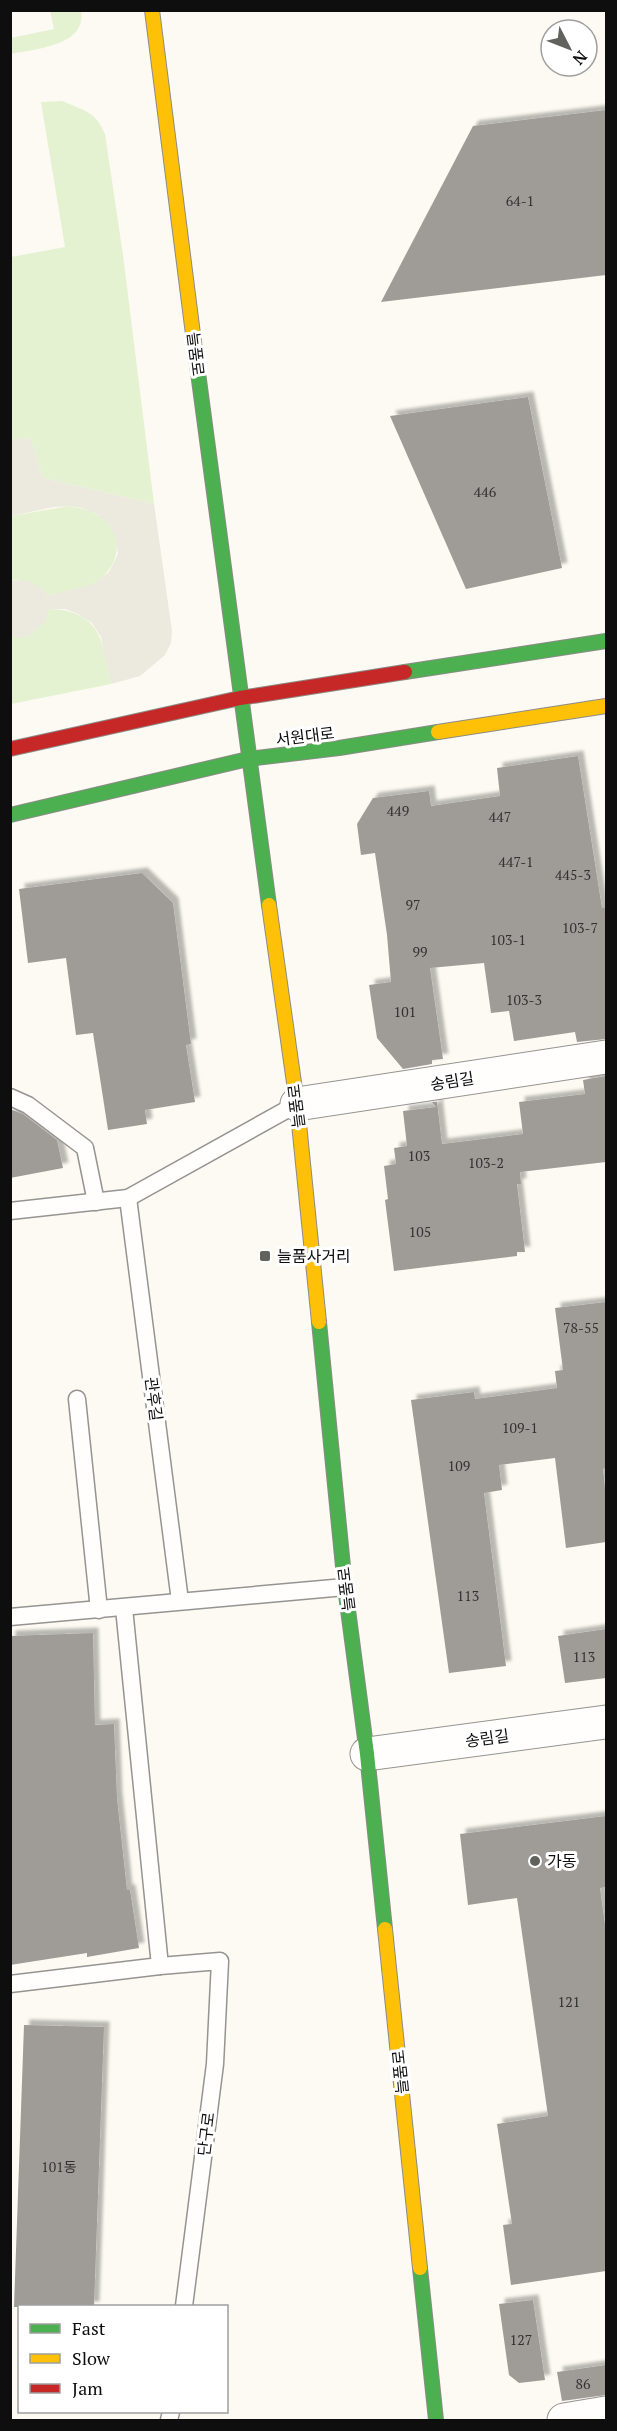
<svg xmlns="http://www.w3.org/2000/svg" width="617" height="2431" font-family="'PT Serif','Noto Sans KR',serif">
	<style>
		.green { fill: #e4f2d2 }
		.plaza { fill: #ece9de }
		.building { fill: #9f9c98; filter: url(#shadow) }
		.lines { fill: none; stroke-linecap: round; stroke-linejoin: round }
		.lane-casing { stroke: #959491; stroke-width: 19 }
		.street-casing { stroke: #959491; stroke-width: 35 }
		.fast-casing { stroke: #8c8b87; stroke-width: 16 }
		.slow-casing { stroke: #8c8b87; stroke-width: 16 }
		.jam-casing { stroke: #8c8b87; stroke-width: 16 }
		.lane { stroke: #fffefd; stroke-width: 16 }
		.street { stroke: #fffefd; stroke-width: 33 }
		.fast { stroke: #4caf50; stroke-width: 14 }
		.slow { stroke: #ffc107; stroke-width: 14 }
		.jam { stroke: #c62828; stroke-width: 14 }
		.poi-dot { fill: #61615e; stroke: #fff; stroke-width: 2 }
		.labels { text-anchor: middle; stroke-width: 6; stroke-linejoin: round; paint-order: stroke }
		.number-label { font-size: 14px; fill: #323230 }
		.street-label { font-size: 16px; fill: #0e0e0e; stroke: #fff }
		.poi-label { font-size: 16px; fill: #0e0e0e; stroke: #fff; text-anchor: start }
	</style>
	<defs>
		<filter id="shadow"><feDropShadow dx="5.5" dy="-5.5" stdDeviation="1.5" flood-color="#0004"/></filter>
	</defs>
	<rect width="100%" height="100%" fill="#fcfaf2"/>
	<!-- green -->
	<g class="green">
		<path d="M 50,11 L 81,11 C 87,46 34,49 11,54 L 11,38 L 54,29 Z"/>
		<path d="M 62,101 C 85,111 95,111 105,134 L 123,255 L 154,504 L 43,478 L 30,438 L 11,441 L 11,257 L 65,247 L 41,102 Z"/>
		<path d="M 69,506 C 78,508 88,509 96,514 C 126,530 122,565 96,582 C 83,591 61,592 46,596 L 42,588 L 16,580 L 11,581 L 11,516 Z"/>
		<path d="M 49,609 C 100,610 104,642 111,684 L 11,704 L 10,636 C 34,640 39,628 49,609 Z"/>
	</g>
	<!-- plaza -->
	<polygon class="plaza" points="30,438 43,478 154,504 172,631 171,643 165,655 140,676 111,684 101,637 92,623 78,614 65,609 49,609 46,621 30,635 20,638 11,636 11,581 25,580 42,588 47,596 93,584 109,572 118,554 116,539 110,525 97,514 82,508 69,506 54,507 11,516 11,440"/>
	<!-- building -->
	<g class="building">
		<polygon points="606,110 606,275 381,302 473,126"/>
		<polygon points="528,397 562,568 466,589 390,416"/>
		<polygon points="578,756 602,908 606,908 606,1039 577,1042 575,1032 514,1041 509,1011 491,1013 484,963 430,968 443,1059 432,1060 432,1064 403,1069 377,1038 369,985 391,982 387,935 375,853 361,855 357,824 373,798 429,791 431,806 500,796 497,768"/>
		<polygon points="142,873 173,903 191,1044 186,1045 195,1102 145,1110 147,1124 108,1130 93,1033 76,1035 66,958 28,963 19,889"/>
		<polygon points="606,1076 606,1162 520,1172 521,1184 517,1184 525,1252 517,1252 517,1256 394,1271 385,1200 388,1199 384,1166 396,1164 394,1148 407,1146 403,1111 436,1107 432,1102 437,1102 442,1144 523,1134 519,1102 585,1094 583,1080"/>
		<polygon points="10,1109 23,1114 57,1140 63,1168 10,1178"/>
		<polygon points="606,1302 606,1468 603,1469 606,1498 606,1542 566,1548 555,1458 499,1465 502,1490 484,1493 506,1666 449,1673 411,1400 474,1392 475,1399 557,1388 555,1371 563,1370 555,1308"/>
		<polygon points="606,1629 606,1678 565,1683 558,1636"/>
		<polygon points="93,1633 95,1725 114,1724 117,1798 127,1890 130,1890 139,1948 87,1957 87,1953 10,1965 10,1636"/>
		<polygon points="606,1816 606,1887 600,1888 606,1932 606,2271 511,2285 503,2225 512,2224 497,2124 548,2116 517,1898 468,1905 460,1834"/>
		<polygon points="24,2025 104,2027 94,2307 14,2307"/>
		<polygon points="533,2300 545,2380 519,2383 509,2375 499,2304"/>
		<polygon points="606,2365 606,2395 562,2401 557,2372"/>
	</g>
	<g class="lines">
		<!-- lane casing -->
		<g class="lane-casing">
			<g id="lane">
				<polyline points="10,1097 28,1105 85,1148 96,1202"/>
				<polyline points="128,1198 180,1601"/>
				<polyline points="10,1211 128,1198 297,1104"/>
				<polyline points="77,1399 99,1610"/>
				<polyline points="124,1608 160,1966"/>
				<polyline points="10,1617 345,1587"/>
				<polyline points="10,1984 160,1966 220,1961 215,2064 184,2306"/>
				<polyline points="169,2420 171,2412"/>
			</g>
		</g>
		<!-- street casing -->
		<g class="street-casing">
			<g id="street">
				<polyline points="297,1104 606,1057"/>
				<polyline points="367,1754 606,1722"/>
				<polyline points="564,2420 606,2413"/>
			</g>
		</g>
		<!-- fast casing -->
		<g class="fast-casing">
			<g id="fast">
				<polyline points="195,350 269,905"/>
				<polyline points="405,672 606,641"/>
				<polyline points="10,815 248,759 339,748 438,732"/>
				<polyline points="319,1322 345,1587 367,1754 385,1929"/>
				<polyline points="420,2268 436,2420"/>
			</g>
		</g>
		<!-- slow casing -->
		<g class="slow-casing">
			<g id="slow">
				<polyline points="152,10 195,350"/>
				<polyline points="438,732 606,706"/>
				<polyline points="269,905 297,1104 319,1322"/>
				<polyline points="385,1929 420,2268"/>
			</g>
		</g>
		<!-- jam casing -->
		<g class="jam-casing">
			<polyline id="jam" points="10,749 240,698 405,672"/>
		</g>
		<!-- lane -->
		<use href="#lane" class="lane"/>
		<!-- street -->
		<use href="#street" class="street"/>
		<!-- fast -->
		<use href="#fast" class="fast"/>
		<!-- slow -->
		<use href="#slow" class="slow"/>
		<!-- jam -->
		<use href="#jam" class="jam"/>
	</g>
	<!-- markers -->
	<g class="poi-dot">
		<rect x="259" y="1250" width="12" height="12" rx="3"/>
		<circle cx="535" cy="1861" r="6"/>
	</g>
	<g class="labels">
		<!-- number labels -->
		<g class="number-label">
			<text x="520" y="206">64-1</text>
			<text x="485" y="497">446</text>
			<text x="398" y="816">449</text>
			<text x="500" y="822">447</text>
			<text x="516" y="867">447-1</text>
			<text x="573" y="880">445-3</text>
			<text x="413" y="910">97</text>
			<text x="580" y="933">103-7</text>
			<text x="508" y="945">103-1</text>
			<text x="420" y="957">99</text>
			<text x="524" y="1005">103-3</text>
			<text x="405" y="1017">101</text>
			<text x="419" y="1161">103</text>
			<text x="486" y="1168">103-2</text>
			<text x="420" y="1237">105</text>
			<text x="581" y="1333">78-55</text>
			<text x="520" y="1433">109-1</text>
			<text x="459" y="1471">109</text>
			<text x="468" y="1601">113</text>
			<text x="584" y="1662">113</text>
			<text x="569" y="2007">121</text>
			<text x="59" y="2172">101동</text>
			<text x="521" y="2345">127</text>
			<text x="583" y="2389">86</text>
		</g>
		<!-- street labels -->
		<g class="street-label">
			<text transform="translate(196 354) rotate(83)" y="6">늘품로</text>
			<text transform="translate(305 736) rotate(-7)" y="6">서원대로</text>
			<text transform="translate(452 1081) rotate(-9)" y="6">송림길</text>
			<text transform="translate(296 1106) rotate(-97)" y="6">늘품로</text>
			<text transform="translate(154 1399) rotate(83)" y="6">관후길</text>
			<text transform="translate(346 1589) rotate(-97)" y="6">늘품로</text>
			<text transform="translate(487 1738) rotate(-8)" y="6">송림길</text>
			<text transform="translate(400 2072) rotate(-96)" y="6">늘품로</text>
			<text transform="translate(206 2134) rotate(-83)" y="6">단구로</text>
		</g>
		<!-- poi labels -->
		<g class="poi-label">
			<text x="277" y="1262">늘품사거리</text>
			<text x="547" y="1867">가동</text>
		</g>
	</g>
	<!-- border -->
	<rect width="617" height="2431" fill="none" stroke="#0e0e0e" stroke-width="24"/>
	<!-- legend -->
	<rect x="18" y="2305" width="210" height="108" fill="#ffffff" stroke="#9f9f9f" stroke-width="1.5"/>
	<rect x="30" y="2324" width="30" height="9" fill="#4caf50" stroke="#9f9f9f" stroke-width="1.5"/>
	<text x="72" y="2335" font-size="18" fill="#0e0e0e">Fast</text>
	<rect x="30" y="2354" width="30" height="9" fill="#ffc107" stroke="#9f9f9f" stroke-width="1.5"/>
	<text x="72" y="2365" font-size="18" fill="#0e0e0e">Slow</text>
	<rect x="30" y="2384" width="30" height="9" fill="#c62828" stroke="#9f9f9f" stroke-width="1.5"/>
	<text x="72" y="2395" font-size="18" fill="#0e0e0e">Jam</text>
	<!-- north arrow -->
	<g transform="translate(569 48) rotate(132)"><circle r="28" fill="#ffffff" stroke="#9f9f9f" stroke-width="1.5"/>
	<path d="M0-4.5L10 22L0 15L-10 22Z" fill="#61615e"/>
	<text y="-9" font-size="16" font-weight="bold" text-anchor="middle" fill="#0e0e0e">N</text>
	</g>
</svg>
